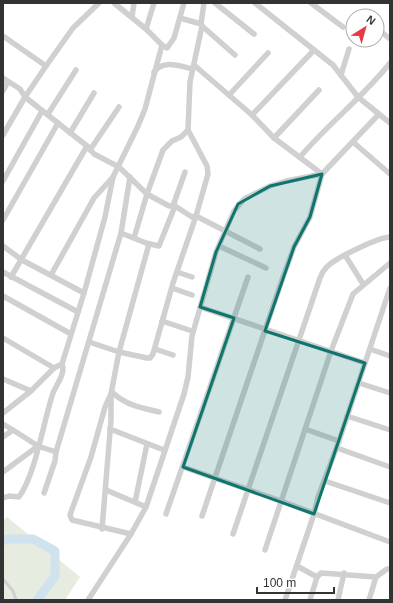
<svg xmlns="http://www.w3.org/2000/svg" width="393" height="603" font-family="Arial,sans-serif">
	<style>
		.green { fill: #e6ecdf }
		.lines { fill: none; stroke-linecap: round; stroke-linejoin: round }
		.river { stroke: #cfe2ee; stroke-width: 9 }
		.service { stroke: #d0d0d0; stroke-width: 3 }
		.minor { stroke: #d0d0d0; stroke-width: 5.5 }
		.marked { fill: #0f766e; fill-opacity: 0.2; stroke: #0f766e; stroke-width: 3; stroke-linejoin: round }
	</style>
	<rect width="100%" height="100%" fill="#fff"/>
	<!-- green -->
	<polygon class="green" points="7,517 80,577 65,600 3,600 3,521"/>
	<g class="lines">
		<!-- river -->
		<polyline class="river" points="3,541 7,539 33,539 55,551 55,576 37,600"/>
		<!-- service -->
		<polyline class="service" points="3,579 13,591 16,600"/>
		<!-- minor -->
		<g class="minor">
			<polyline points="114,3 146,29"/>
			<polyline points="215,3 254,34"/>
			<polyline points="255,3 333,65 358,97 390,123"/>
			<polyline points="311,3 343,27"/>
			<polyline points="358,13 362,16"/>
			<polyline points="132,17 134,3"/>
			<polyline points="180,18 201,24"/>
			<polyline points="202,26 235,55"/>
			<polyline points="377,28 390,39"/>
			<polyline points="3,36 46,66 25,97 3,135"/>
			<polyline points="162,45 167,48 174,38 184,3"/>
			<polyline points="194,65 252,115 274,138 322,174 310,217 294,247 283,277 202,516"/>
			<polyline points="46,66 73,28 99,3"/>
			<path d="M 154,72 C 163,59 180,66 193,69"/>
			<polyline points="341,75 349,49"/>
			<polyline points="3,78 20,89 25,97 87,146 94,154 119,167 147,194 169,206 175,206 192,217 196,216 260,249"/>
			<polyline points="3,91 8,82"/>
			<polyline points="229,95 268,53"/>
			<polyline points="48,114 76,70"/>
			<polyline points="252,115 314,50"/>
			<polyline points="70,133 94,93"/>
			<polyline points="274,138 319,90"/>
			<polyline points="353,142 390,174"/>
			<polyline points="90,150 119,107"/>
			<path d="M 300,157 C 328,124 363,97 390,63"/>
			<polyline points="3,181 42,111"/>
			<polyline points="173,206 185,172"/>
			<polyline points="3,220 58,123"/>
			<polyline points="121,233 146,243 159,246 175,206"/>
			<polyline points="134,238 147,194 163,150 172,141 181,137 188,130"/>
			<polyline points="3,246 22,260 84,293"/>
			<polyline points="219,246 266,268"/>
			<polyline points="345,255 363,284"/>
			<polyline points="3,272 78,312"/>
			<polyline points="177,272 192,277"/>
			<polyline points="51,275 94,198 113,177"/>
			<polyline points="11,277 87,146"/>
			<polyline points="172,288 192,295"/>
			<polyline points="3,296 71,334"/>
			<polyline points="200,307 365,363"/>
			<polyline points="162,321 189,330"/>
			<polyline points="3,338 54,368"/>
			<polyline points="89,342 119,352 147,358 150,358 153,354 173,283 196,216 208,174 207,166 188,130 190,82 202,26 201,24 204,3"/>
			<polyline points="155,349 173,355"/>
			<polyline points="370,349 390,356"/>
			<polyline points="3,379 31,391"/>
			<polyline points="359,383 390,393"/>
			<path d="M 112,392 C 125,405 142,408 159,412"/>
			<polyline points="3,413 31,391 54,368 62,364"/>
			<polyline points="347,416 390,430"/>
			<polyline points="3,424 13,430"/>
			<polyline points="110,429 164,450"/>
			<polyline points="305,429 339,441"/>
			<polyline points="3,437 13,430 38,446 56,452"/>
			<polyline points="337,448 390,467"/>
			<polyline points="183,467 281,501 390,542"/>
			<polyline points="3,472 38,446"/>
			<polyline points="325,481 390,503"/>
			<polyline points="106,490 146,507"/>
			<polyline points="44,493 55,461 56,452 121,233 130,177"/>
			<path d="M 3,498 L 9,496 L 19,497 C 36,473 43,423 53,393 C 56,385 66,373 62,364 L 84,293 L 105,217 L 113,177 L 138,126 L 145,109 L 162,45 L 146,29 L 154,3"/>
			<polyline points="135,502 147,444"/>
			<polyline points="166,514 248,277"/>
			<polyline points="102,529 111,420 111,394"/>
			<polyline points="131,534 72,520 70,515 91,457 105,407 111,394 119,352 149,244"/>
			<path d="M 233,534 L 320,278 C 322,273 325,268 329,265 C 338,257 379,237 390,237"/>
			<polyline points="265,550 331,351 353,294 390,263"/>
			<polyline points="297,566 317,577 321,573 376,577 387,569 390,569"/>
			<polyline points="88,600 131,534 146,507 184,394 188,377 192,336 216,252 234,211 244,199 270,186 286,181 322,174 379,114"/>
			<polyline points="285,600 314,514 318,497 339,441 390,288"/>
			<polyline points="310,600 317,577"/>
			<polyline points="338,600 344,573"/>
			<polyline points="369,600 376,577"/>
		</g>
	</g>
	<!-- marked area -->
	<path class="marked" d="M 322,174 L 310,217 L 294,247 L 265,331 L 365,363 L 314,514 L 183,467 L 234,318 L 200,307 L 216,252 L 238,204 L 270,186 Z"/>
	<!-- border -->
	<rect width="393" height="603" fill="none" stroke="#333333" stroke-width="8"/>
	<!-- north arrow -->
	<g transform="translate(365 28) rotate(37)"><circle r="19" fill="#ffffff" stroke="#adadad"/>
	<path d="M0-3L7 15L0 10L-7 15Z" fill="#e63946"/>
	<text y="-6" font-size="11" font-weight="bold" text-anchor="middle" fill="#333333">N</text>
	</g>
	<!-- scale -->
	<path d="M257 587v6h77v-6" fill="none" stroke="#333333" stroke-width="2"/>
	<text x="263" y="587" font-size="12" fill="#333333" stroke="#ffffff" stroke-width="3" paint-order="stroke">100 m</text>
</svg>
